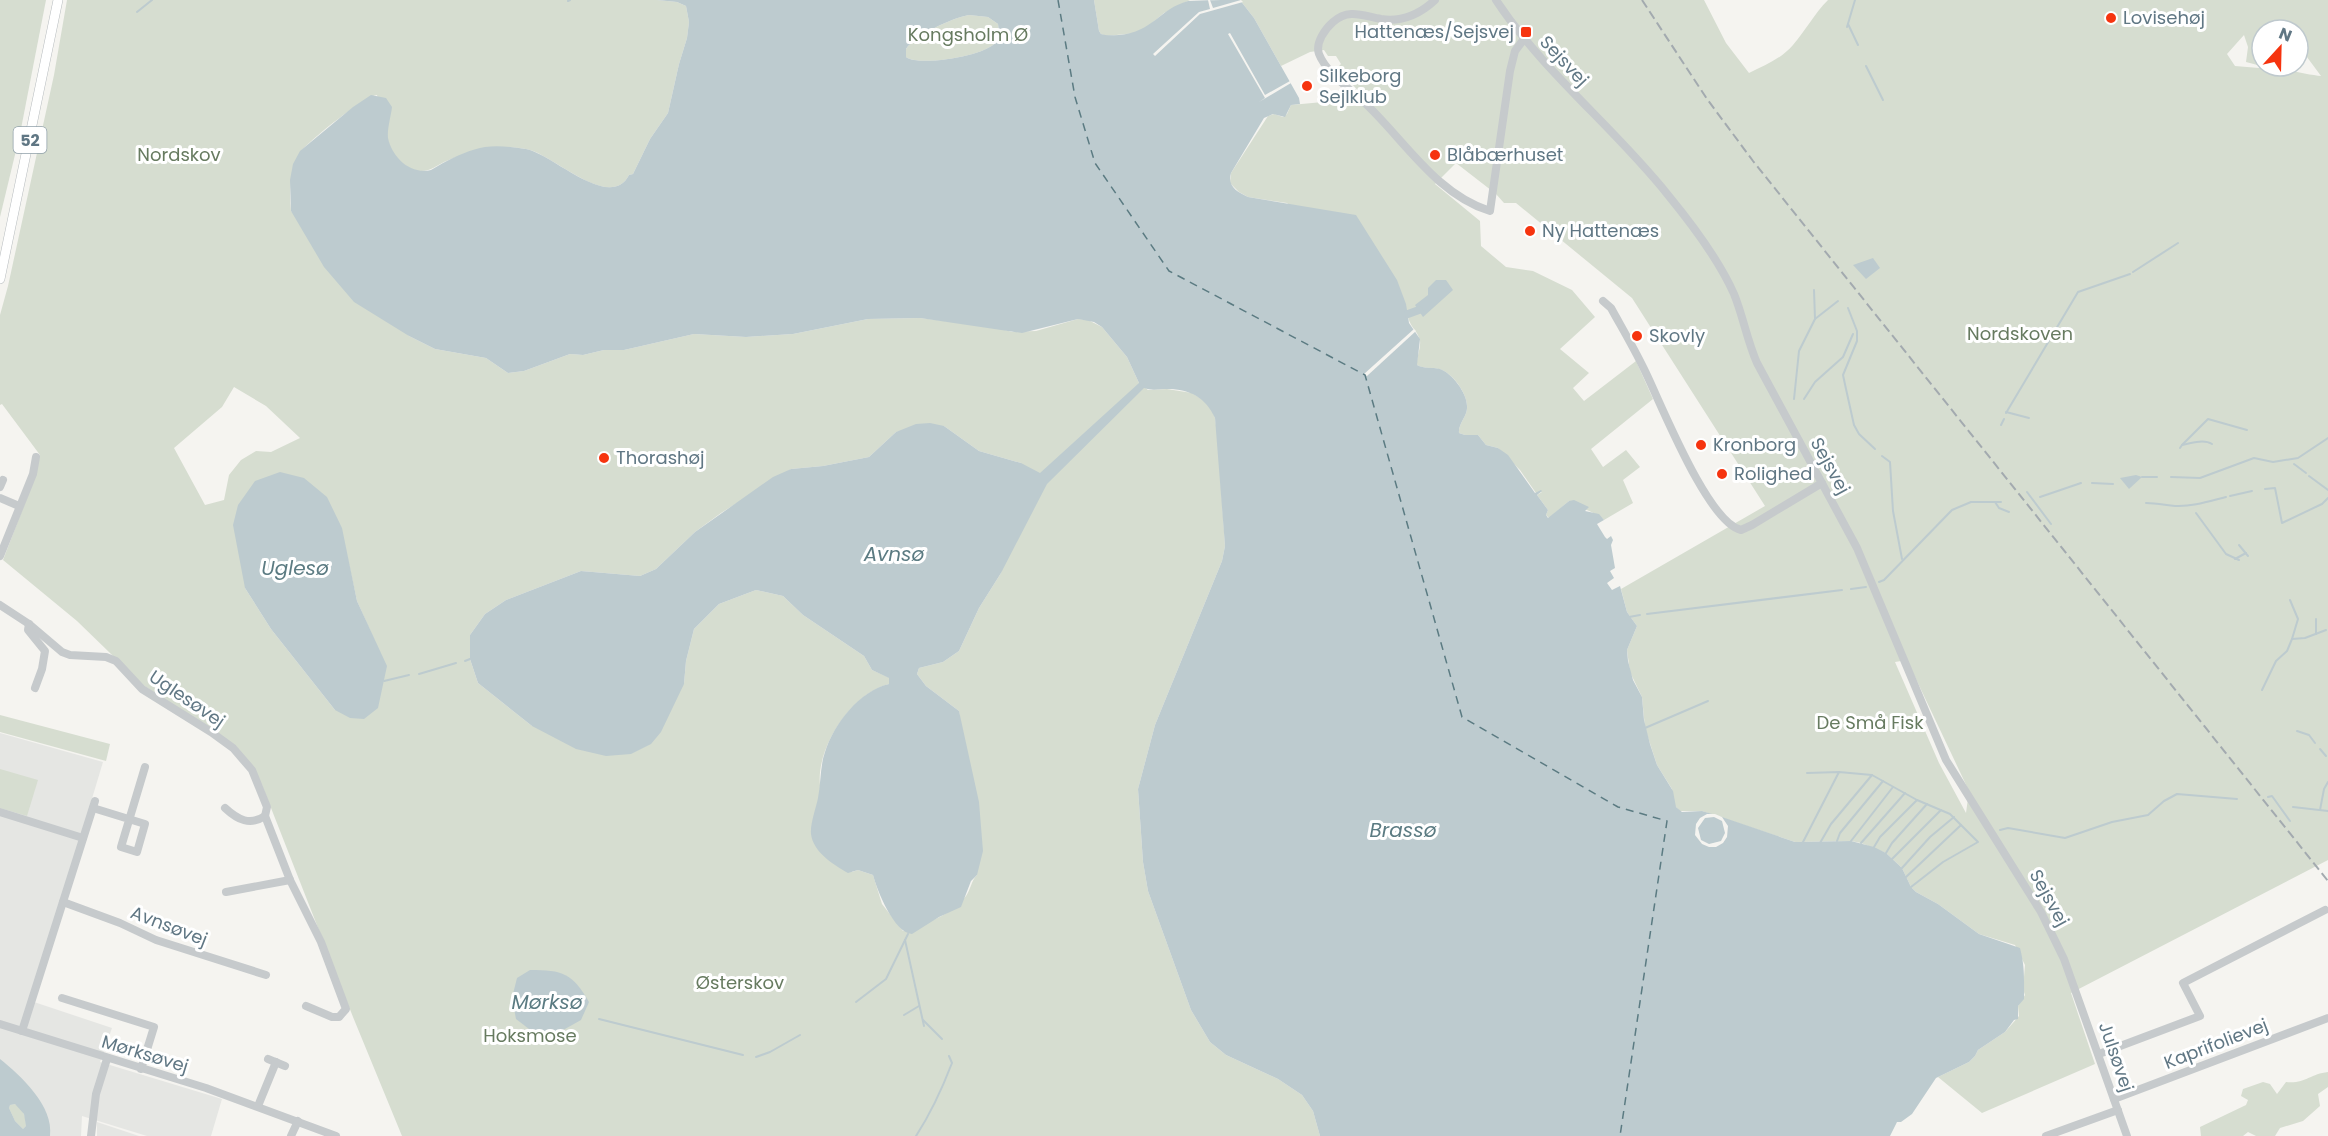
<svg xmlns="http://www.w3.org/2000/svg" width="2328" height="1136" font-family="Poppins,sans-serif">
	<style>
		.built { fill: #e5e6e3 }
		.green { fill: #d6ddd0; fill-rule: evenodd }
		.water { fill: #bdcbcf; fill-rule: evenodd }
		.pier { fill: #f5f4f0; fill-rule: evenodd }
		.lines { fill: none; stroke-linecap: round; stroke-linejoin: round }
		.stream { stroke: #bdcbcf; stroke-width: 2 }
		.canal { stroke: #bdcbcf; stroke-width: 8 }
		.ferry { stroke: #5b7b82; stroke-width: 1.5; stroke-dasharray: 8 6; stroke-linecap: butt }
		.major-casing { stroke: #b6bbbe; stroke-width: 10 }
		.minor { stroke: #c6cacc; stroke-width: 8 }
		.major { stroke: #fff; stroke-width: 9 }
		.rail { stroke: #a3aaaf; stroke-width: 2; stroke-dasharray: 9 4.5; stroke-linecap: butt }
		.poi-dot { fill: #f6340f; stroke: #fff; stroke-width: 2 }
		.labels { text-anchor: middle; stroke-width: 6; stroke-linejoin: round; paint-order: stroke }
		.shield { fill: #fff; stroke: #90a0a9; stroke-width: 1.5 }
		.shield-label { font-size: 16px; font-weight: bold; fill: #607784 }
		.poi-label { font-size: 18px; fill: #607784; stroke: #fff; text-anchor: start }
		.park-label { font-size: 18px; fill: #677b60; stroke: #fff }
		.street-label { font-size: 18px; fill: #607784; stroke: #fff }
		.water-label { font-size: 20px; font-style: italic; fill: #5b7b82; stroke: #fff }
	</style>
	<rect width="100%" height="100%" fill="#f5f4f0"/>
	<!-- built -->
	<g class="built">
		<polygon points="0,733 103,762 31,1001 112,1028 100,1062 222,1099 211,1136 147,1136 82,1116 81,1136 0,1136"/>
		<polygon points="97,1122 139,1136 97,1136"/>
	</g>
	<!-- green -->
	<g class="green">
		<polygon points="0,0 46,0 20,134 0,217"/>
		<path d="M 67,0 L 657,0 L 677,2 L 686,6 L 689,22 L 687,38 L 679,64 L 668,113 L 650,139 L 633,174 L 629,175 C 611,211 555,157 530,150 C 503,143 469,151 444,162 C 436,166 429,172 419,171 C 410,170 397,161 393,153 C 384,136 382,113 377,95 C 366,95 307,142 300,153 C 290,170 289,192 291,211 L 409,336 L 435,349 L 486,358 L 508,373 L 524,371 L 570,354 L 583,355 L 604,350 L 624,350 L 694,334 L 746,337 L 793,334 L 868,319 L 920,318 L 994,327 L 1012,332 L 1036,331 L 1078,319 L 1088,320 L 1102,327 L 1127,357 L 1139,383 L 1148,390 L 1167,389 L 1192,393 L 1206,402 L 1211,408 L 1215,418 L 1218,440 L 1225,546 L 1222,561 L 1155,725 L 1138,789 L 1143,862 L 1148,891 L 1191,1010 L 1210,1042 L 1226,1055 L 1278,1079 L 1302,1095 L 1313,1111 L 1320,1136 L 402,1136 L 353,1017 L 262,785 L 229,741 L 143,685 L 77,621 L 3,560 L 35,477 L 40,455 L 2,404 L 0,405 L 0,315 L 8,286 L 54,75 ZM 234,387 L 266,406 L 300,438 L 271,452 L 256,451 L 241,460 L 229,475 L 224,500 L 205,505 L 174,448 L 222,407 ZM 944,426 L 979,451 L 1021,463 L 1001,573 L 979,608 L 959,651 L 943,662 L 919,668 L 917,674 L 926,686 L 959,711 L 977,875 C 971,881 971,889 966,896 C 951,916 926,923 903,931 L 882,904 L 873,875 L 858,870 L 852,872 C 844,852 837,832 830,811 C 827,803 821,793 820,785 C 816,747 852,693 889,684 L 890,678 L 872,670 L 864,656 L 803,615 L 783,596 L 756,590 L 719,604 L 694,629 L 686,661 L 684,684 L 532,726 L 478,683 L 470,659 L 470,635 L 485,614 L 506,600 L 581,571 L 640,576 L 656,569 L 695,532 L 721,513 L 791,469 L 823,466 L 869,457 L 896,432 ZM 341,528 L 357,601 L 386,666 L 335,710 L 271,629 L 245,588 Z"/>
		<polygon points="1094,0 1190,0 1164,13 1147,27 1135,33 1107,36 1101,34 1099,31"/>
		<path d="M 1240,0 L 1704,0 L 1726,43 L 1749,73 C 1765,65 1781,59 1793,45 C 1806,30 1814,14 1828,0 L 2328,0 L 2328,860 L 2071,993 L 2095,1064 L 1982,1113 L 1938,1077 L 1969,1062 L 1975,1056 L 1978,1050 L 2005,1032 L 2019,1016 L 2018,1006 L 2025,995 L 2023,989 L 2025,965 L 2015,945 L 1979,934 L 1938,904 L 1916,892 L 1911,887 L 1902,868 L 1886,853 L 1861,843 L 1851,841 L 1795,842 L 1702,811 L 1680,811 L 1674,805 L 1672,789 L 1657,765 L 1645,728 L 1642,697 L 1630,672 L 1627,650 L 1637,626 L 1627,612 L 1621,589 L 1765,506 L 1632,298 L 1516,203 L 1504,203 L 1496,194 L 1456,163 L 1435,184 L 1480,221 L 1481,246 L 1506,267 L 1533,271 L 1572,290 L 1595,317 L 1560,349 L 1589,373 L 1573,388 L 1584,401 L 1636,361 L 1653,399 L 1591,449 L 1603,467 L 1626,450 L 1640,467 L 1623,480 L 1633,503 L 1604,520 C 1599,514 1578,507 1569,501 L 1549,518 L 1546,515 L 1548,510 L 1537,495 L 1542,492 L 1536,493 L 1520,470 L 1498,448 L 1486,445 L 1478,435 L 1465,435 L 1459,433 C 1458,423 1468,416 1467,406 C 1467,394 1455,377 1444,371 C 1436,366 1425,370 1417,365 C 1416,357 1421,349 1420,341 C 1418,330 1408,326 1408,314 L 1287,203 L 1248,197 L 1239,192 L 1230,183 L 1231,173 L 1268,116 L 1274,114 L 1283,117 L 1287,114 L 1291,105 L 1365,98 L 1337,68 L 1341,64 L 1336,56 L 1328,56 L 1324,50 L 1310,52 L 1281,66 L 1254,18 ZM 2262,30 L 2298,30 L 2298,50 L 2304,53 L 2321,76 C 2312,75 2286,71 2280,66 L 2271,69 L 2235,66 L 2227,54 L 2244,35 L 2248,47 L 2246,62 L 2265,67 L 2266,66 L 2262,66 ZM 1907,660 L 1969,791 L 1966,813 L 1939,763 L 1895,662 Z"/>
		<path d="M 969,15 L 988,17 L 998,24 C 999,30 999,37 996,42 C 986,56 919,67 906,57 L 906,49 C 915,35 952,18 969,15 Z"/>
		<polygon points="0,715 110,744 106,761 0,732"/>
		<polygon points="0,769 38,780 27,816 0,808"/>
		<path d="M 2328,1072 L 2328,1087 L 2318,1094 L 2320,1106 L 2303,1121 L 2280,1128 L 2275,1136 L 2256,1136 L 2248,1132 L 2243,1136 L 2201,1136 L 2200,1127 L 2246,1105 L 2248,1100 L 2241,1096 L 2243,1089 L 2263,1082 L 2270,1084 L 2277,1094 L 2286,1082 C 2305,1084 2310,1074 2328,1072 Z"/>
		<path d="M 15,1104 C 23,1108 26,1117 26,1126 L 23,1129 L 15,1121 L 9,1108 L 10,1105 Z"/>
	</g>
	<!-- water -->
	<g class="water">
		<path d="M 657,0 L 1094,0 L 1099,31 L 1101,34 C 1107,36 1112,35 1119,35 C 1153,32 1159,9 1188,1 C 1204,0 1224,0 1240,0 L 1254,18 L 1299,98 L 1300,104 L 1291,105 L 1285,117 L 1273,114 L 1264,118 L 1231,173 C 1227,186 1237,192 1248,197 L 1356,215 L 1397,280 L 1406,304 L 1409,323 L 1420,339 L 1417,365 C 1424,369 1432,367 1440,369 C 1452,373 1467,393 1467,406 C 1468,416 1458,423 1459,433 L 1465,435 L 1478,435 L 1486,445 L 1498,448 L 1508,455 L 1535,493 L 1541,490 L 1542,491 L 1537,495 L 1548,510 L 1546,515 L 1548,518 L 1569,501 L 1574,500 L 1589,507 L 1585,511 L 1599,514 L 1604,520 L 1597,524 L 1605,537 L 1607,539 L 1611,536 L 1613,540 L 1611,545 L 1615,568 L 1610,571 L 1614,578 L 1607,583 L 1612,590 L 1620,586 L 1627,612 L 1637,626 L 1627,650 L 1628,661 L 1633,680 L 1642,697 L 1644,720 L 1650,744 L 1657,765 L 1673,791 L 1676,807 L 1682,812 L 1702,811 L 1719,816 L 1795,842 L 1851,841 L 1874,847 L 1886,853 L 1902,868 L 1911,887 L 1916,892 L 1938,904 L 1979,934 L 2020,948 C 2025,967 2024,981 2024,999 L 2018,1006 L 2018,1019 L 2014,1020 L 2005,1032 L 1978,1050 L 1975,1056 L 1969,1062 L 1936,1078 L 1912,1114 L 1901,1122 L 1897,1122 L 1890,1136 L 1320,1136 L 1313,1111 L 1302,1095 L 1278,1079 L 1226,1055 L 1210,1042 L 1191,1010 L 1148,891 L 1143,862 L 1138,789 L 1155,725 L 1222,561 L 1225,546 L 1215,418 C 1206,398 1190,389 1168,389 C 1159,389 1152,391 1144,388 L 1047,484 L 1001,573 L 979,608 L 959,651 L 943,662 L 919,668 L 917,674 L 926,686 L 959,711 L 979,802 L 983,851 L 977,875 L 971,881 L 961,907 L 939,917 L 912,934 C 894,933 877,890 873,875 L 858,870 L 848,873 C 834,865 813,852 811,834 C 810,824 816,808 818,798 C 821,783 820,766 825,752 C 834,724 859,691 889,684 L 889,678 L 872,670 L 864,656 L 803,615 L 783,596 L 756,590 L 719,604 L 694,629 L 686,661 L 684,684 L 661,732 L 651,744 L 631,754 L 606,756 L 576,749 L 532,726 L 478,683 L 470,659 L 470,635 L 485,614 L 506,600 L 581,571 L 640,576 L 656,569 L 695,532 L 773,477 L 791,469 L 823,466 L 869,457 L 896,432 L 916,424 L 930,423 L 944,426 L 979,451 L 1021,463 L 1040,473 L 1139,383 L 1127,357 L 1102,327 L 1094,322 L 1078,319 L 1022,333 L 920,318 L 868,319 L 793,334 L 746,337 L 694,334 L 624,350 L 604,350 L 583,355 L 570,354 L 524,371 L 508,373 L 486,358 L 435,349 L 409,336 L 354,302 L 324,267 L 291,211 L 290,180 L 293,164 L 300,151 L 353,107 L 371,95 L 386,98 L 392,107 C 391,116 387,129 388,138 C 392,157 410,175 431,170 C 435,168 439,165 443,163 C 454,157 472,149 485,147 C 498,145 513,147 526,149 C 553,154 610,212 629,175 L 633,174 L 650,139 L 668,113 L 679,64 L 687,38 L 689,22 L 686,6 L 677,2 ZM 969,15 L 988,17 L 998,24 C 999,30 999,37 996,42 C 986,56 919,67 906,57 L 906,49 C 915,35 952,18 969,15 Z"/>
		<polygon points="1873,258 1880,268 1866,279 1853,265"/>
		<polygon points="1436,280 1446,280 1453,290 1423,317 1415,305 1428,295 1428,288"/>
		<polygon points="280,472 304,478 327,497 342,528 357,601 387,666 378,708 364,719 350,718 335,710 271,629 245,588 233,525 238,505 255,481"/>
		<polygon points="2136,475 2142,477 2129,489 2120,478"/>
		<path d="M 530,970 C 563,970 572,973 589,1002 L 581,1020 L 556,1034 L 533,1032 L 516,1019 L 512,998 L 517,978 Z"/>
		<path d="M 0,1059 C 21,1076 54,1106 50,1136 L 0,1136 ZM 15,1104 L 24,1114 L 26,1126 L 23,1129 L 15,1121 L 9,1108 L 10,1105 Z"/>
	</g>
	<!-- pier -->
	<g class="pier">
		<polygon points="1208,0 1210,0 1213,8 1241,0 1243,2 1200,14 1155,56 1153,54 1199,12 1210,9"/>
		<polygon points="1230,33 1265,95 1290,81 1291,83 1259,102 1265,98 1228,34"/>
		<polygon points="1414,329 1416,331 1367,376 1364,374"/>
		<path d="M 1707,814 L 1715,814 L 1722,817 L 1728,826 L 1727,837 L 1723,843 L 1716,847 L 1709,847 L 1702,844 L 1695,835 L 1696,824 L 1700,818 ZM 1714,817 L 1722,821 L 1725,833 L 1721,841 L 1709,844 L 1701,840 L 1698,828 L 1705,818 Z"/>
	</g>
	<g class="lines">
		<!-- stream -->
		<g class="stream">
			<polyline points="568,1 570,0"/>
			<polyline points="137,12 152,0"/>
			<polyline points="1848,24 1858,45"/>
			<polyline points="1847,27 1855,0"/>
			<polyline points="1866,66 1883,100"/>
			<polyline points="2133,272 2178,243"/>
			<polyline points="1848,308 1857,331 1857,341 1843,375 1846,389 1854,425 1859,434 1875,449"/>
			<polyline points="1815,319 1838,301"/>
			<polyline points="1794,399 1799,351 1815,319 1814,290"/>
			<polyline points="1804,399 1815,382 1843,357 1853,334"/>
			<polyline points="2006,412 2029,418"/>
			<polyline points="2006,413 2078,292 2130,274"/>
			<polyline points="2001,425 2004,419"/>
			<polyline points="2182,445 2208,419 2247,430"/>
			<path d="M 2180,448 L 2182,445 C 2191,443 2204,439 2212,444"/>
			<polyline points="1882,456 1890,462 1893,511 1902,559"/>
			<polyline points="2294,464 2306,473"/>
			<polyline points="2309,476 2328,490"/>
			<polyline points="2142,477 2157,477"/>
			<polyline points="2171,477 2200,478 2254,458 2273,462 2298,458 2328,438"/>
			<polyline points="2092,483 2113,484"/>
			<polyline points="2265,489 2275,488 2282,523 2322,504 2328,498"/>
			<polyline points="2027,492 2051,524"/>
			<polyline points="2230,496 2252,491"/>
			<polyline points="2040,497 2081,483"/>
			<polyline points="1995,502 1999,508 2009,512"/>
			<path d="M 2146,503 C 2156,503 2165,505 2175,506 C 2192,507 2210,501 2226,497"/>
			<polyline points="2196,513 2226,554 2239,560"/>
			<polyline points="2239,545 2248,556"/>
			<polyline points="2235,559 2246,553"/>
			<polyline points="1879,582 1884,580 1952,510 1971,502 2001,502"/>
			<polyline points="1851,589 1866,587"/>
			<polyline points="1647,614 1842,590"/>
			<polyline points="1629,617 1640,615"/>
			<polyline points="2316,619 2316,634"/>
			<polyline points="2292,639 2305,638 2326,630"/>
			<polyline points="465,661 470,659"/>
			<polyline points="419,674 456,663"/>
			<polyline points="384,681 409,675"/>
			<polyline points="2262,690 2276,661 2287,651 2292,639 2298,619 2290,600"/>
			<polyline points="1645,728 1708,701"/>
			<polyline points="2297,731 2309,735 2315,743"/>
			<polyline points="2320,749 2326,756"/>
			<polyline points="1807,773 1839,772 1872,775 1917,800 1950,814 1978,842 1943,862 1911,887"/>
			<polyline points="2268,797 2272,796 2290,821"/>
			<polyline points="2293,807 2328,811"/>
			<polyline points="2320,810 2324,789 2328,782"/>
			<polyline points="2000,830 2008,828 2065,838 2112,822 2148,815 2164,801 2177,794 2237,799"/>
			<polyline points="1837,841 1840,833 1883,781"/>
			<polyline points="1851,841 1893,787"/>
			<polyline points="1820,843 1831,824 1872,775"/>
			<polyline points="1861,843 1905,793"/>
			<polyline points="1802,844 1839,772"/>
			<polyline points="1874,847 1880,837 1917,800"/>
			<polyline points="1886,853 1892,843 1927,804"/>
			<polyline points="1892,859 1941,810"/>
			<polyline points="1902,868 1930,837 1954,817"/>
			<polyline points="1906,877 1961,825"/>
			<polyline points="905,940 924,1026"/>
			<polyline points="856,1002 886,979 908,934"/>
			<polyline points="904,1015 919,1006"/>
			<polyline points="599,1019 743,1055"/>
			<polyline points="923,1020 942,1039"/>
			<polyline points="756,1057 770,1052 800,1035"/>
			<path d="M 916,1136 C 931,1113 942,1089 952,1063 L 949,1056"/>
		</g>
		<!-- canal -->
		<polyline class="canal" points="1408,314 1419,310"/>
		<!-- ferry -->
		<polyline class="ferry" points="1058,0 1075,97 1095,163 1169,271 1365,375 1462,717 1618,807 1667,821 1620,1136"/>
		<!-- major casing -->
		<g class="major-casing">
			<polyline id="major" points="0,279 58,0"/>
		</g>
		<!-- minor -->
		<g class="minor">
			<path d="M 1435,0 C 1420,14 1402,22 1381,19 C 1363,16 1349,8 1333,22 C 1325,29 1315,43 1319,54 C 1326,73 1354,92 1369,107 C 1406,143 1438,195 1490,211 L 1510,71 L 1515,51 L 1524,39"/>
			<path d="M 1496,0 C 1544,73 1614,127 1668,195 C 1691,223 1719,260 1734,294 C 1743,316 1747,340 1757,363 L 1857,548 L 1946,760 L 2041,912 L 2064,959 L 2127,1136"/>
			<path d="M 1603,301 L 1611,308 C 1622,328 1634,348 1644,369 C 1660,401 1707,522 1741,530 L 1752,525 L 1822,483"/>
			<polyline points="0,487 3,480"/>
			<polyline points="0,498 19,506"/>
			<polyline points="0,556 33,474 36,457"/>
			<path d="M 0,605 L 29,624 L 62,652 L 70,655 L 106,657 L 116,661 L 142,689 L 211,732 L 233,748 L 252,770 L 267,807 L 265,816 C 250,826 238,820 225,808"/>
			<polyline points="29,624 28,630 45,651 42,669 35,688"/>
			<polyline points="93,808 145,824 137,852 121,847 145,767"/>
			<polyline points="0,812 83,838"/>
			<polyline points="265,816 290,880 321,942 346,1009 339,1017 332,1017 306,1006"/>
			<polyline points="226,892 290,880"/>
			<polyline points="63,902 120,923 156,940 266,975"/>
			<polyline points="62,998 154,1027 141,1069"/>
			<polyline points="0,1024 206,1088 336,1136"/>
			<polyline points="22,1031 95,801"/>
			<polyline points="2099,1054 2200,1016 2183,983 2325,910"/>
			<polyline points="268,1059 285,1066"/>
			<polyline points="2114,1099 2328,1018"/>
			<polyline points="258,1106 276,1062"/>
			<polyline points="91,1136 96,1094 107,1059"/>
			<polyline points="291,1136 298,1121"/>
			<polyline points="2046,1136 2118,1110"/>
		</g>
		<!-- major -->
		<use href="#major" class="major"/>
		<!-- rail -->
		<polyline class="rail" points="1642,0 1707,99 1753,161 2328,881"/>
	</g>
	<!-- markers -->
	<g class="poi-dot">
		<circle cx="2111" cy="18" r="6"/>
		<rect x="1520" y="26" width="12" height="12" rx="3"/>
		<circle cx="1307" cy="86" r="6"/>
		<circle cx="1435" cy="155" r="6"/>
		<circle cx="1530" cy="231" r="6"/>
		<circle cx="1637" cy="336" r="6"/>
		<circle cx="1701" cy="445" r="6"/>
		<circle cx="604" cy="458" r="6"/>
		<circle cx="1722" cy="474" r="6"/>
	</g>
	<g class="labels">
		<!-- shield labels -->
		<rect class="shield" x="13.5" y="127" width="33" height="26" rx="4.5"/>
		<g class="shield-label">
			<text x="30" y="146">52</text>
		</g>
		<!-- poi labels -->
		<g class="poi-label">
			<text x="2123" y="24">Lovisehøj</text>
			<text x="1514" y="38" text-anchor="end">Hattenæs/Sejsvej</text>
			<text x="1319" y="82">Silkeborg<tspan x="1319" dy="21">Sejlklub</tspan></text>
			<text x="1447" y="161">Blåbærhuset</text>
			<text x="1542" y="237">Ny Hattenæs</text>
			<text x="1649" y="342">Skovly</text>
			<text x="1713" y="451">Kronborg</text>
			<text x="616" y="464">Thorashøj</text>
			<text x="1734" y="480">Rolighed</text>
		</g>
		<!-- park labels -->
		<g class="park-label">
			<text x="968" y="41">Kongsholm Ø</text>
			<text x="179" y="161">Nordskov</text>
			<text x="2020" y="340">Nordskoven</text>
			<text x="1870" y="729">De Små Fisk</text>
			<text x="740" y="989">Østerskov</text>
			<text x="530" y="1042">Hoksmose</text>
		</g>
		<!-- street labels -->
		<g class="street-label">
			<text transform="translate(1564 61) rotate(47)" y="6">Sejsvej</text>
			<text transform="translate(1830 466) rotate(61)" y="6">Sejsvej</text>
			<text transform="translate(187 699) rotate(34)" y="6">Uglesøvej</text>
			<text transform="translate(2049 898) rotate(61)" y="6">Sejsvej</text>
			<text transform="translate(169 926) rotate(21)" y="6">Avnsøvej</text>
			<text transform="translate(2216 1044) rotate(-21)" y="6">Kaprifolievej</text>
			<text transform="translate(145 1054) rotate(17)" y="6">Mørksøvej</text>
			<text transform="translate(2116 1057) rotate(71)" y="6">Julsøvej</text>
		</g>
		<!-- water labels -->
		<g class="water-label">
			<text x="894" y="561">Avnsø</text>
			<text x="295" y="575">Uglesø</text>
			<text x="1403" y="837">Brassø</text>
			<text x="547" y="1009">Mørksø</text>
		</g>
	</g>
	<!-- north arrow -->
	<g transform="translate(2280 48) rotate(22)"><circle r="28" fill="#ffffff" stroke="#bfc9ce" stroke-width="1.5"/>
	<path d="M0-4.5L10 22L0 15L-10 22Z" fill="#f6340f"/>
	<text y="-9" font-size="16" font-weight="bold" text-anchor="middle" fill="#607784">N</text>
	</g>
</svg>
